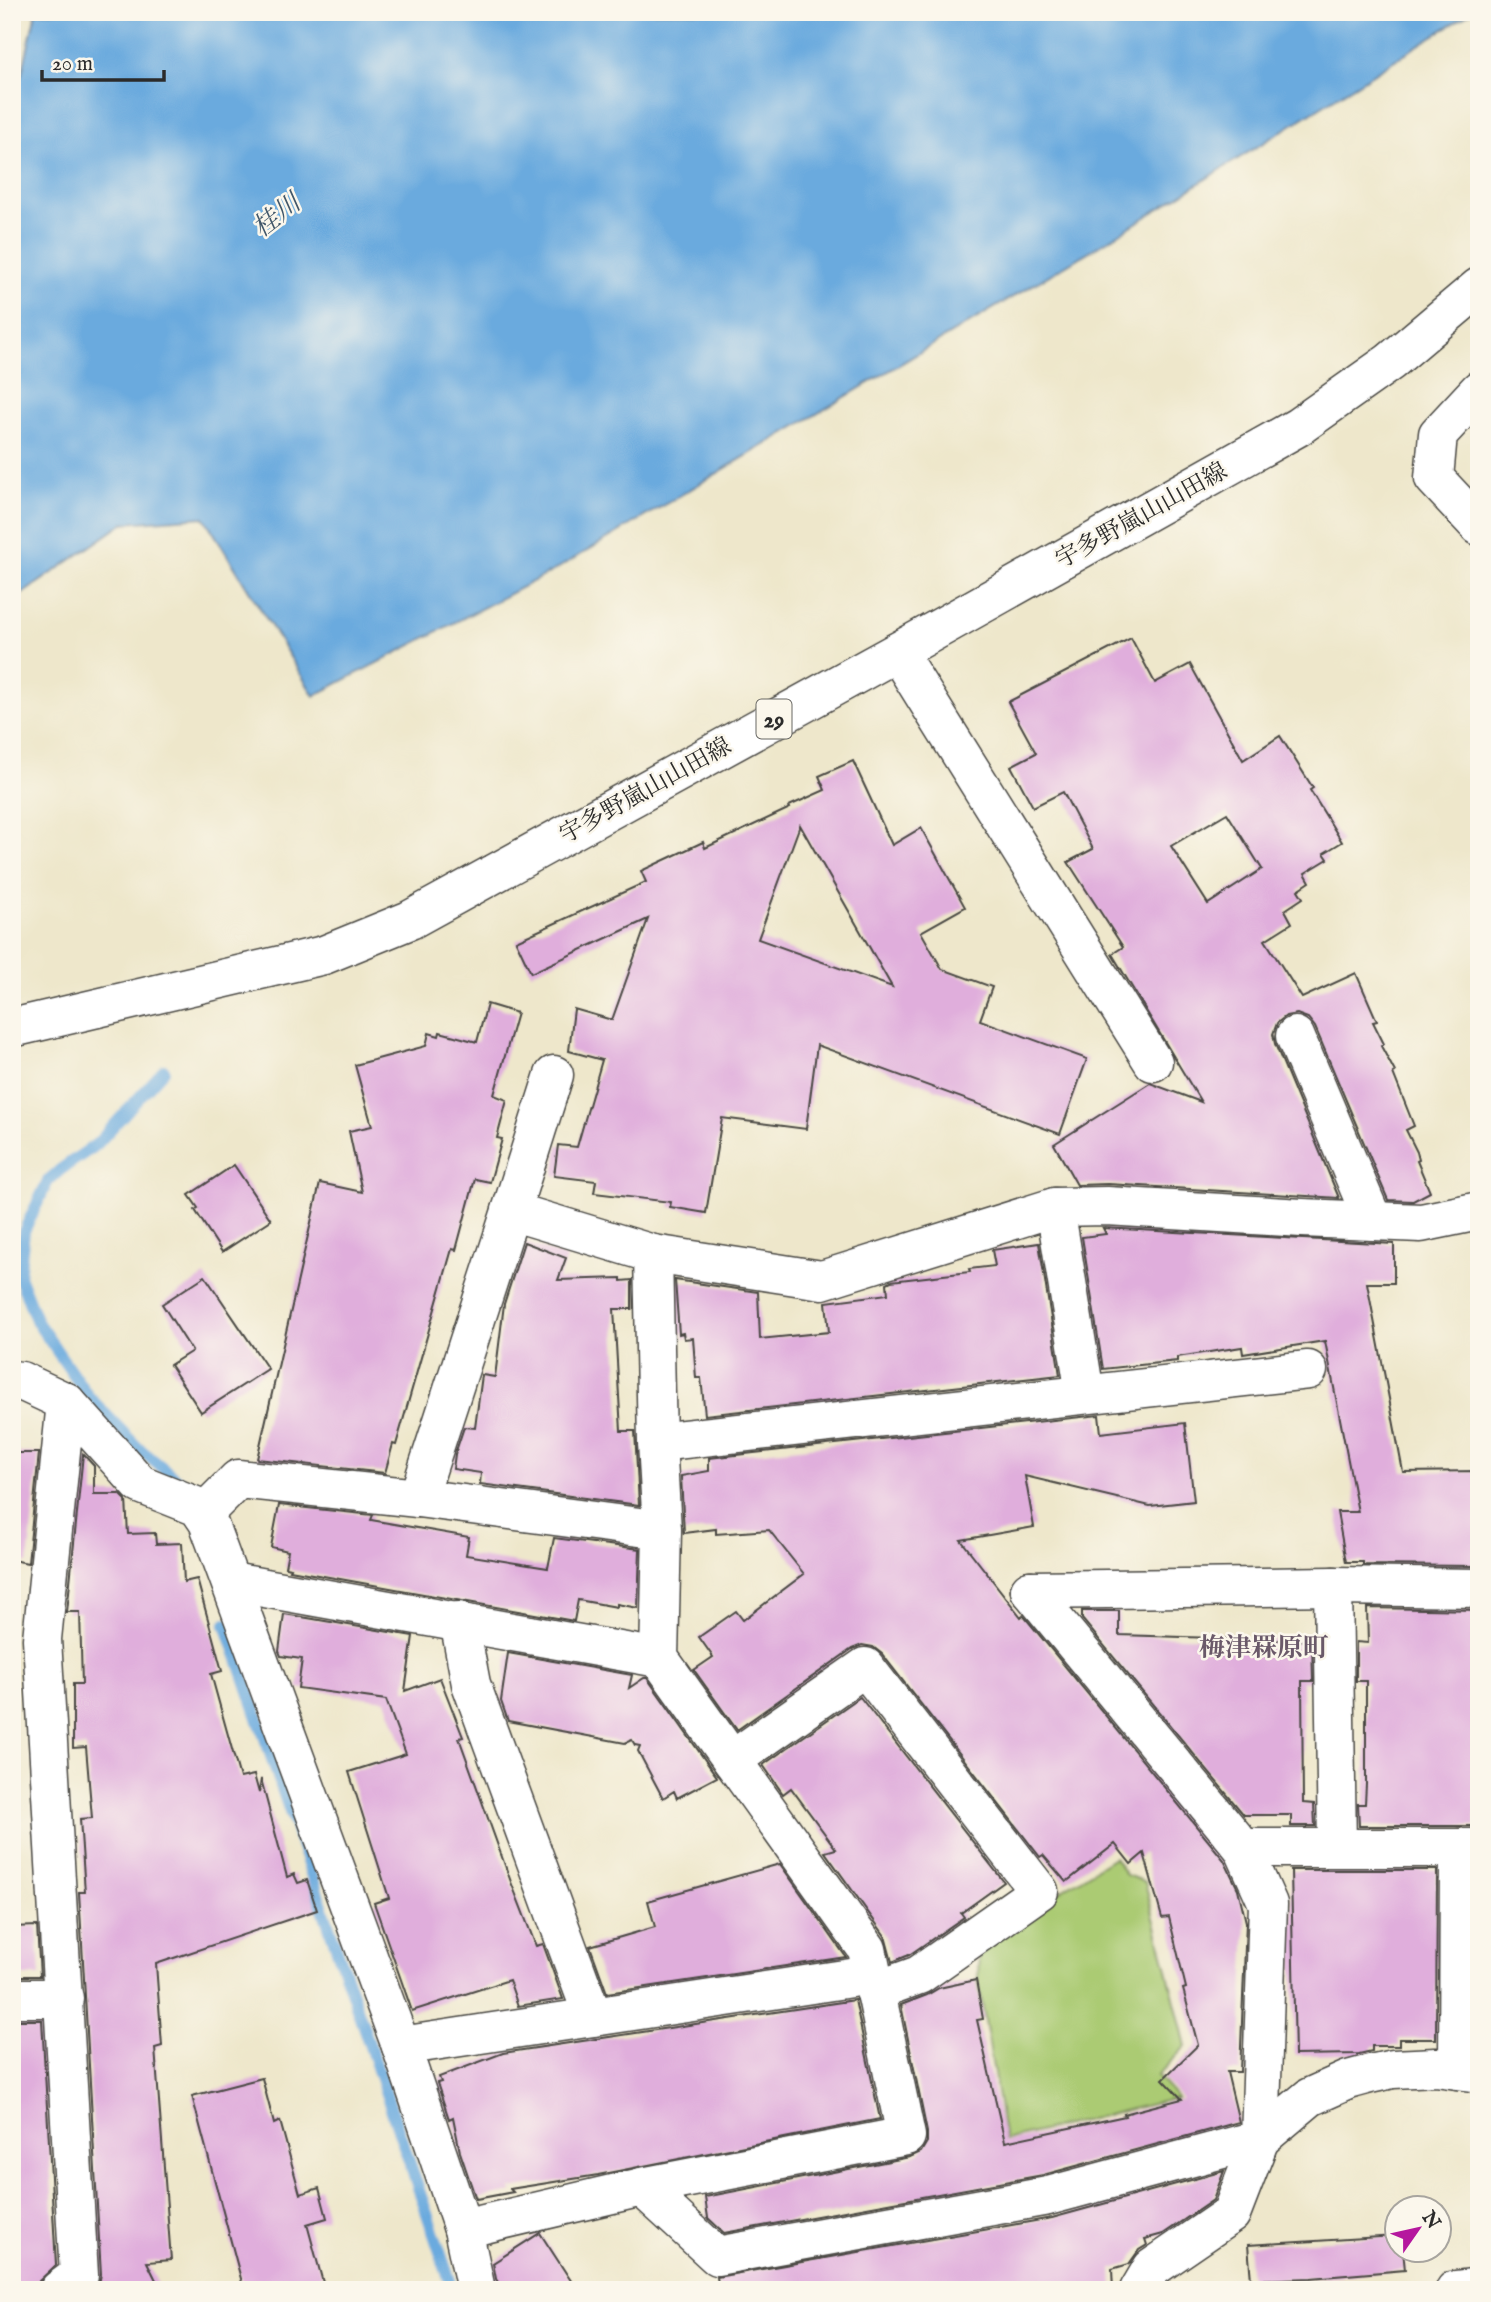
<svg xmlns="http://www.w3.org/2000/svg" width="1491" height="2302" font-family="'IM FELL English','Noto Serif JP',serif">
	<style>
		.green { fill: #abcb73; stroke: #6b7b4f; stroke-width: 2 }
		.water { fill: #6baade; stroke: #4b6a84; stroke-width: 2 }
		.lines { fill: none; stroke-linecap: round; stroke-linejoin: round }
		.stream { stroke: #6baade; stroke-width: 12 }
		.building { fill: #e0aedc; fill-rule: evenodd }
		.minor-casing { stroke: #484743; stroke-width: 41 }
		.major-casing { stroke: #484743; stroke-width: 41 }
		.minor { stroke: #fff; stroke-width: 38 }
		.major { stroke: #fff; stroke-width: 38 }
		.labels { text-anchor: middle; stroke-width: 5; stroke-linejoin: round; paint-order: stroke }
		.shield { fill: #fbf7ec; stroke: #696865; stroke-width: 2 }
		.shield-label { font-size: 23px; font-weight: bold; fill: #2b2b2b }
		.street-label { font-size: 24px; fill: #2b2b2b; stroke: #fbf7ec }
		.water-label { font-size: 26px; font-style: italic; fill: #41576a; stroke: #fbf7ec }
		.neighbourhood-label { font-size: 26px; font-weight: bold; fill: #6a5969; stroke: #fbf7ec }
	</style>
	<rect width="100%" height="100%" fill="#fbf7ec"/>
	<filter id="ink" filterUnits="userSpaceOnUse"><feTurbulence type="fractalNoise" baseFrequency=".0143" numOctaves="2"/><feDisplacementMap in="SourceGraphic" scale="14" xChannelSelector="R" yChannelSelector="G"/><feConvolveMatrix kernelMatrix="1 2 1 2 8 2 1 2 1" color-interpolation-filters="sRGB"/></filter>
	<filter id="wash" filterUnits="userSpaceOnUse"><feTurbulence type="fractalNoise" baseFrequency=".00686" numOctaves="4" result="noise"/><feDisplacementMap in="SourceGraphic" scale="28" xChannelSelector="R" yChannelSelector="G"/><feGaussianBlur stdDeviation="1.57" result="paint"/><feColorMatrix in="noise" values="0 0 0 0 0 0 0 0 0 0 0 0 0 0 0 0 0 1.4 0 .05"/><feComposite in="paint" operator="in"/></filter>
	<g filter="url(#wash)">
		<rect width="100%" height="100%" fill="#eee7cb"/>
		<!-- green -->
		<polygon class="green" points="1114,1857 1126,1875 1145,1882 1186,2046 1157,2076 1177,2098 1005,2140 978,1978 979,1951 983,1940"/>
		<!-- water -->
		<polygon class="water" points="36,12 1471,12 1125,230 555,570 314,696 204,517 124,523 12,601 12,98 22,74"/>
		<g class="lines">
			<!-- stream -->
			<g class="stream">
				<polyline points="164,1070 97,1144 60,1170 48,1181 24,1231 19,1276 37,1322 88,1396 137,1447 186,1487"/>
				<polyline points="226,1624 453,2290"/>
			</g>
		</g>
		<g id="blocks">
			<!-- building -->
			<g class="building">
				<path d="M 1131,638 L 1155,683 L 1190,664 L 1243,760 L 1280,736 L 1313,788 L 1310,790 L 1342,842 L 1324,853 L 1328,859 L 1305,873 L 1310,882 L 1298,890 L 1303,898 L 1285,910 L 1292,923 L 1265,940 L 1302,998 L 1356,973 L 1377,1021 L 1373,1022 L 1384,1044 L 1381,1046 L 1395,1072 L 1393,1073 L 1414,1126 L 1406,1130 L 1417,1152 L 1419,1160 L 1417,1161 L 1430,1192 L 1413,1201 L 1388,1200 L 1315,1027 L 1308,1018 L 1297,1014 L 1286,1016 L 1277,1023 L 1273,1034 L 1275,1044 L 1339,1198 L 1108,1184 L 1077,1185 L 1054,1144 L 1150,1083 L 1201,1102 L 1112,954 L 1123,947 L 1068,862 L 1093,849 L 1063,792 L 1033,807 L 1011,766 L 1036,753 L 1008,702 ZM 1227,813 L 1262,869 L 1208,904 L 1171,846 Z"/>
				<path d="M 853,761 L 892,845 L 921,828 L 965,907 L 921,932 L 942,969 L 992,987 L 980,1020 L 1087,1059 L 1060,1134 L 817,1045 L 806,1129 L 722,1118 L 706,1213 L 670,1207 L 671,1202 L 594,1193 L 596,1181 L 554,1176 L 558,1145 L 577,1147 L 602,1060 L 569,1051 L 574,1009 L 612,1020 L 648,919 L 531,973 L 516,941 L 646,882 L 641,871 L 703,842 L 705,848 L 790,808 L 789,806 L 825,790 L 819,776 ZM 800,825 L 892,987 L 758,939 Z"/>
				<polygon points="487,1004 517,1013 494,1095 507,1100 497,1138 502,1139 490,1182 475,1179 456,1250 452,1249 396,1445 393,1444 385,1473 257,1459 320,1183 362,1192 349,1131 372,1126 355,1065 426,1046 429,1033 439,1036 440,1032 477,1042"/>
				<polygon points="234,1165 271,1220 222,1252 195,1210 198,1208 189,1195"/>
				<polygon points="1103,1228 1394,1244 1394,1283 1367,1283 1403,1472 1479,1471 1479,1566 1363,1565 1363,1562 1346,1562 1337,1512 1358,1512 1325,1341 1243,1354 1242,1347 1177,1357 1177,1361 1103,1369 1082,1237 1106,1234"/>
				<polygon points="524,1242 566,1258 558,1280 621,1278 621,1281 632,1280 632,1309 614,1309 621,1431 635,1431 639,1505 480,1484 481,1473 453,1469 455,1454 464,1427 475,1428 482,1375 495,1377 504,1304"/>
				<polygon points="1039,1243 1060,1375 705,1415 701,1378 696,1378 693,1338 684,1339 683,1333 679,1334 675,1280 758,1292 760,1339 829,1332 826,1302 888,1294 887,1283 891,1281 970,1272 969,1269 995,1266 992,1250"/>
				<polygon points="205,1276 268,1369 201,1412 170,1365 192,1351 162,1304"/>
				<polygon points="1099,1415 1101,1433 1185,1423 1194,1501 1150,1506 1025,1476 1034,1527 961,1540 1021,1617 1023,1615 1224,1860 1238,1889 1246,1922 1240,2072 1227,2072 1239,2122 1043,2175 724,2233 708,2218 705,2197 910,2157 921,2152 927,2142 927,2132 901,2005 927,1995 939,1988 976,1980 983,2019 977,2020 1005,2142 1125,2116 1124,2114 1182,2099 1163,2079 1198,2045 1183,1989 1186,1988 1169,1917 1162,1918 1144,1853 1131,1864 1115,1844 1066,1882 1043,1855 1040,1857 882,1654 873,1647 862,1645 852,1649 737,1730 694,1670 713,1657 699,1637 736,1611 743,1620 804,1574 769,1530 716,1534 716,1529 684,1533 681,1476 709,1471 709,1458"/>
				<polygon points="12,1453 39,1453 28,1563 12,1560"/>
				<polygon points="83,1454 94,1466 94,1494 120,1494 126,1500 128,1534 155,1533 156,1544 182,1543 184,1582 197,1579 222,1671 211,1674 240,1778 254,1775 259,1793 261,1779 287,1877 294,1874 298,1883 307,1880 317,1910 156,1964 162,2046 155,2048 171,2260 147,2262 161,2290 94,2290 99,2284 101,2274 79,1892 85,1892 80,1819 92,1818 86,1747 73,1748 73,1684 82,1684 80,1612 67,1612"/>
				<polygon points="279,1505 373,1515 371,1520 469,1537 466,1555 548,1568 554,1538 640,1549 638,1608 617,1604 617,1607 578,1600 574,1621 290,1570 291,1568 285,1567 288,1551 271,1547"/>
				<polygon points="1367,1608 1479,1610 1479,1795 1475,1795 1475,1826 1359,1826 1358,1804 1365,1804 1366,1784 1366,1681 1356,1681 1356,1642 1368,1643"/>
				<polygon points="1082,1611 1119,1611 1119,1635 1312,1641 1313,1681 1302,1681 1303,1803 1314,1804 1315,1826 1291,1826 1291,1815 1244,1815 1082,1619"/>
				<polygon points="284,1614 413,1636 405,1691 440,1678 463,1737 459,1738 511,1882 536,1946 543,1944 563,1999 518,2006 509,1980 412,2011 374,1903 389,1898 349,1772 406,1754 386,1700 298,1688 302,1659 281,1656 279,1651"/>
				<polygon points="508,1653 632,1675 629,1688 644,1678 647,1678 717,1777 677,1798 674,1791 663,1798 638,1751 640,1746 635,1745 632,1740 625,1743 508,1721 501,1701"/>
				<polygon points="860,1697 1004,1882 961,1913 964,1917 909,1955 892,1962 885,1936 825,1852 836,1849 791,1788 783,1794 763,1765"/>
				<polygon points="780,1864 846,1957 607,1993 590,1946 655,1927 648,1901"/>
				<polygon points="1291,1870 1437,1870 1436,2039 1399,2039 1399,2046 1372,2046 1372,2051 1359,2054 1295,2055"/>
				<polygon points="37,1926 40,1976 12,1976 12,1927"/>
				<polygon points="855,2000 880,2119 598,2175 510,2189 513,2192 476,2199 460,2152 453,2117 449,2119 437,2083 441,2082 439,2077 503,2053"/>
				<polygon points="12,2020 42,2020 56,2265 39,2281 38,2290 12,2290"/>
				<polygon points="262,2078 274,2124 280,2121 300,2194 319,2188 327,2218 307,2224 325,2290 244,2290 192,2096"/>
				<polygon points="1224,2171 1213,2200 1163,2234 1145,2239 1147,2245 1139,2250 1129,2264 1112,2269 1113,2290 719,2290 717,2277 1052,2218"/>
				<polygon points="540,2233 577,2290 503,2290 496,2279 493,2263"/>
				<polygon points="1396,2236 1396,2250 1403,2250 1405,2270 1311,2278 1251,2280 1248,2245"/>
			</g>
		</g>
	</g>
	<g filter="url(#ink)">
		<use href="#blocks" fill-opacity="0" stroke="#484743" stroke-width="2"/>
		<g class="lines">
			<!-- minor casing -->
			<g class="minor-casing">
				<g id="minor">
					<polyline points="1479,390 1438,434 1434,478 1479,526"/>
					<polyline points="897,652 1153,1062"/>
					<polyline points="1295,1036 1373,1221"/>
					<polyline points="1055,1207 1085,1394"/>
					<polyline points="511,1211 554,1075"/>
					<polyline points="653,1254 822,1280 1055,1207 1107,1206 1302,1218 1421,1223 1479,1211"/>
					<polyline points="12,1380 21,1381 66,1402 140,1484 198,1507 208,1522 401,2046 463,2229 476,2290"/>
					<polyline points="657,1442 1308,1370"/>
					<polyline points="418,1498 511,1211 653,1254 657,1442 662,1530 659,1658 867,1949 906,2136 642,2187 463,2229"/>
					<polyline points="203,1514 238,1479 418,1498 662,1530"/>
					<polyline points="231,1582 659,1658"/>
					<polyline points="1333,1586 1337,1847"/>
					<polyline points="1030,1590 1243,1848 1268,1904 1260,2139 1231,2214 1152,2268 1139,2290"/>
					<polyline points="1030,1590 1333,1586 1479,1588"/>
					<polyline points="459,1621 471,1684 593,2017"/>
					<polyline points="732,1760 865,1667 1039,1891 919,1975 875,1991"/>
					<polyline points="1243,1848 1479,1848"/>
					<polyline points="12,1998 64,1998"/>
					<polyline points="401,2046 871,1975"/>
					<polyline points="1458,2070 1459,1848"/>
					<polyline points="642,2187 717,2256 1048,2196 1260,2139 1310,2097 1348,2080 1370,2074 1393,2069 1436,2067 1479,2073"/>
					<polyline points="59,2290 79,2275 42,1639 66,1402"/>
					<polyline points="1455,2290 1479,2287"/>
				</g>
			</g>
			<!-- major casing -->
			<g class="major-casing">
				<polyline id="major" points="12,1028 324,955 410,920 897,652 1298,427 1390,362 1479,287"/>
			</g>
			<!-- minor -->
			<use href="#minor" class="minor"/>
			<!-- major -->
			<use href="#major" class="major"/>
		</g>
	</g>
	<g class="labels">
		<!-- shield labels -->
		<rect class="shield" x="756.5" y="699.5" width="35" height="39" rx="5"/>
		<g class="shield-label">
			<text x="774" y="727">29</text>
		</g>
		<!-- street labels -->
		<g class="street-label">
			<text transform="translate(1141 515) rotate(-29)" y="8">宇多野嵐山山田線</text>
			<text transform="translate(645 790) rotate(-29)" y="8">宇多野嵐山山田線</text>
		</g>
		<!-- water labels -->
		<g class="water-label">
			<text transform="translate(276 215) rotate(-38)" y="9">桂川</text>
		</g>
		<!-- neighbourhood labels -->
		<g class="neighbourhood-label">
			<text x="1264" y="1656">梅津罧原町</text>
		</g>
	</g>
	<!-- margin -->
	<rect width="1491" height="2302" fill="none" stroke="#fbf7ec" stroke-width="42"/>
	<!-- north arrow -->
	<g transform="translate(1418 2229) rotate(56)"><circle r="33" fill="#fbf7ec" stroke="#a8a59f" stroke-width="2"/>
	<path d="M0-5L12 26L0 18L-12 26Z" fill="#b5179e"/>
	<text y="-10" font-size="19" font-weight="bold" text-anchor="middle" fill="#2b2b2b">N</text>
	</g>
	<!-- scale -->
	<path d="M42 70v10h122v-10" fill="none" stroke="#2b2b2b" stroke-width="3.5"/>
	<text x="52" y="70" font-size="21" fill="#2b2b2b" stroke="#fbf7ec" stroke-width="5" paint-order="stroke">20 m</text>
</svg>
